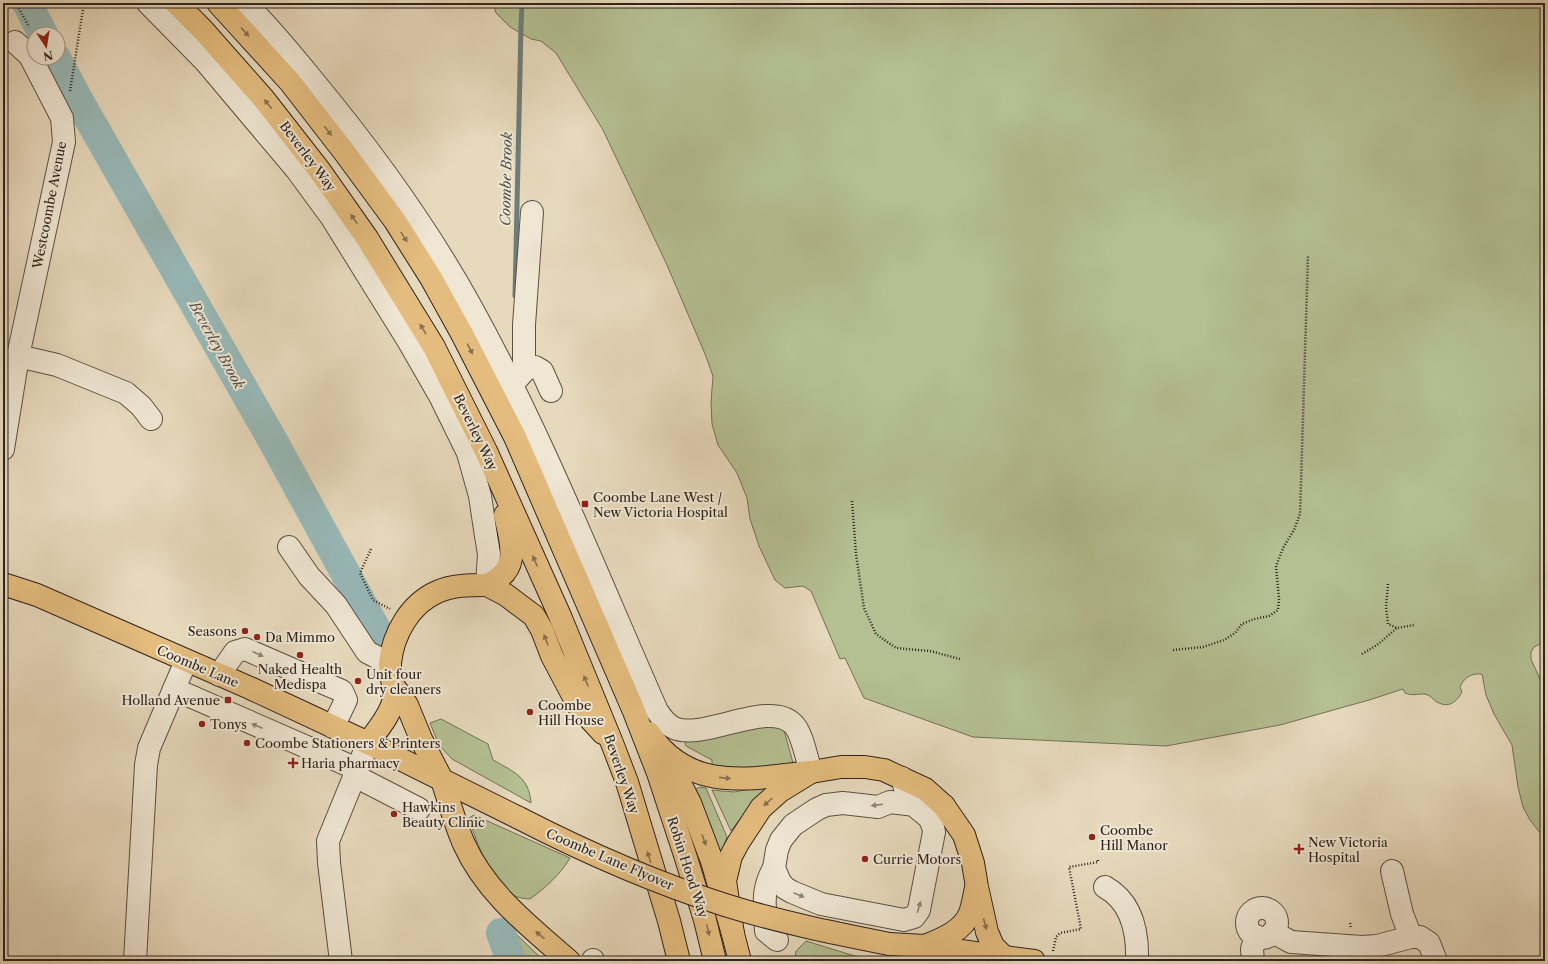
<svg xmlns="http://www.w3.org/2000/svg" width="1548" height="964" font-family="'Libre Caslon Text',serif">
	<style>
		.green { fill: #b4bf92; stroke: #717158 }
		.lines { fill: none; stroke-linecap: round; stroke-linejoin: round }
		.stream { stroke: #6e7d7a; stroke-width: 5 }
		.river { stroke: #98b9b8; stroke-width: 30 }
		.minor-casing { stroke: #5c5045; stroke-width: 24 }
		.major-casing { stroke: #2e231d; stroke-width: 24 }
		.highway-casing { stroke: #2e231d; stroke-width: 24 }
		.path { stroke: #2e231d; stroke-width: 2.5; stroke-dasharray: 1 2; stroke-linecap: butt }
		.minor { stroke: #efe6d3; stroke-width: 22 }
		.major { stroke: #e4bc7e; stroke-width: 22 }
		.highway { stroke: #e4bc7e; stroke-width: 22 }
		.major-bridge-casing { stroke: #2e231d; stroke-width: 24; stroke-linecap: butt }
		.major-bridge { stroke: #e4bc7e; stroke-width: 22 }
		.oneway { fill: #89704e }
		.oneway2 { fill: #8e8478 }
		.poi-dot { fill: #8f2418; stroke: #efe6d3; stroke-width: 1.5 }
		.labels { text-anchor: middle; stroke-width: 4; stroke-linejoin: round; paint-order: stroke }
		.street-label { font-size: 13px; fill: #2e231d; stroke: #efe6d3 }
		.poi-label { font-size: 13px; fill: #2e231d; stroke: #efe6d3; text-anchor: start }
		.water-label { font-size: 14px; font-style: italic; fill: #4e504c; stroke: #efe6d3 }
	</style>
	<rect width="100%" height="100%" fill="#e7d9bc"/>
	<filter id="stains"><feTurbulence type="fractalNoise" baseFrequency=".005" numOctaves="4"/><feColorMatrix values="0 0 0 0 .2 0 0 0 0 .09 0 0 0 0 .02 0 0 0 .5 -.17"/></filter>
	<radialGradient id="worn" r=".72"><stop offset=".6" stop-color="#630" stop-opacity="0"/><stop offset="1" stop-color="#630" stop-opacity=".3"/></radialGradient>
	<!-- green -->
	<g class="green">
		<path d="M 493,3 L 1545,3 L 1545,646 L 1540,644 L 1534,647 L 1531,652 L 1531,659 L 1540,679 L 1543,697 L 1542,711 L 1545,729 L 1545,839 L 1530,820 L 1523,807 L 1518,787 L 1512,745 L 1494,714 L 1486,695 L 1482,674 C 1470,673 1464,678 1460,687 L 1462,692 C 1457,701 1450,708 1439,703 C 1433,701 1431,694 1423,694 C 1416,694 1412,696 1405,693 L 1403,689 L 1369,700 L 1280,725 L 1166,746 L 973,737 L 864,698 L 845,658 L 840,659 L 811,591 L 803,586 L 785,588 L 775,580 L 759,546 L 750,519 L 747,498 L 737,473 L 718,445 L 712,424 L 711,402 L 713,376 L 705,354 L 667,265 L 603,130 L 556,53 L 541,41 L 531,39 L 510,27 L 496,13 Z"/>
		<path d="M 441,719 L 488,744 L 493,760 C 514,772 529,777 531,803 L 452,759 L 439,745 L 430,723 Z"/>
		<polygon points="769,723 784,730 793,763 749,771 712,766 712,760 686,746 684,739"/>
		<polygon points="771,785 749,807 731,831 712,790 734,792"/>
		<polygon points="700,787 706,788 727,837 721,853 719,853 694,793 696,789"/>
		<path d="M 474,815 L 570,858 C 560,875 545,888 530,899 C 526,899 521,898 517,897 C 491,885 477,844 469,818 Z"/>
		<polygon points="514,932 544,961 523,961"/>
		<polygon points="806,941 871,961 794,961 796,951"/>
	</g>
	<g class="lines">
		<!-- stream -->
		<polyline class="stream" points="515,296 521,27 522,3"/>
		<!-- river -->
		<g class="river">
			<polyline points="27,3 43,34"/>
			<polyline points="56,58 80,103 273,441 378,633"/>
			<polyline points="501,933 511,961"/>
		</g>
		<!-- minor casing -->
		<g class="minor-casing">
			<g id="minor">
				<polyline points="148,3 205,61 296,169 332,218 409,342 440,396 468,453 480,496 486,536 489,554 487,585"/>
				<path d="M 245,3 C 269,27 290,52 311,78 C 370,149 425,224 470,305 C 542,435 597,575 657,711 C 661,717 667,725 674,728 C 703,741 769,699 793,724 C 802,732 807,760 811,772"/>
				<polyline points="18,356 57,365 126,393 141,406 151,419"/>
				<polyline points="526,369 524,362 524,325 532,212"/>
				<polyline points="518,378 526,369 535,367 542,371 551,391"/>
				<polyline points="3,449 18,356 64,142 62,118 30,56 15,42"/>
				<polyline points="289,547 309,576 336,605 367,652 390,664"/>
				<polyline points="219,675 235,652 245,649 342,691 346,700 333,727"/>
				<polyline points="174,689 357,769"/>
				<polyline points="355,776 419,809"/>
				<path d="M 902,778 C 905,788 907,797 914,805 C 925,816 931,814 934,832 L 919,910 L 914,917 L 904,920 L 821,904 L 792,892 L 785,888 L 780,882 L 774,868 L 777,850 L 781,840 L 793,825 L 817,809 L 826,805 L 843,803 L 878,807 L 890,802 L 915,805 L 944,806"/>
				<path d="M 774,868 C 761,890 765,906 766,931 L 777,940"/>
				<polyline points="1392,871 1402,914 1411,937"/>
				<path d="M 1105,887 C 1132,902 1138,932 1137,961"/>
				<circle cx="1262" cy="923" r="15"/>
				<polyline points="1273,932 1291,942 1362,947 1377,946 1411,937 1420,937 1429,943 1436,961"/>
				<polyline points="135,961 146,765 149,748 186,661"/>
				<polyline points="341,961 329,863 328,841 368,743"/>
				<polyline points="593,961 593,960"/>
				<polyline points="1253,961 1252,949 1256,936"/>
			</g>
		</g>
		<!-- major casing -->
		<g class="major-casing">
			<g id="major">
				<polyline points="3,584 37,595 250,688 368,743 519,818"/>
				<polyline points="395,688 407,705 421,739 442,780"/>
				<path d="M 368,743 C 377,730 389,717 393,702 C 397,688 389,676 390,663 C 393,634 410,604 437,592 C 452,585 471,585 487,585"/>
				<polyline points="889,944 925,946 1034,961"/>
				<path d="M 925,946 C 942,939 963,931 970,913 C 973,905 974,896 976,888"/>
				<polyline points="740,961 733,934 725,881 731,856 738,843 761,808 780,791 811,772 841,767 865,767 884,770 925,789 944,806 964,835 973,863 977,887 987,932 993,946 1003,956"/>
			</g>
		</g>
		<!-- highway casing -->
		<g class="highway-casing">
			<g id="highway">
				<polyline points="176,3 202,29 263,98 320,171 367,238 434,347 486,451 560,616 612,743 627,782 669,921 679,961"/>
				<polyline points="218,3 290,82 345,153 395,221 431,278 462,334 515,437 633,709 658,773 686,858 705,920 715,961"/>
				<polyline points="487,585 506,595 534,616 542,630 552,656 579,707 603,733"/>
				<path d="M 487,585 C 521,570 512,545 505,515"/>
				<path d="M 649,733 C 689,793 750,779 811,772"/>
				<polyline points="665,754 690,803 712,861 733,934"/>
				<path d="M 442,780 C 449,801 455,824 464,844 C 486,893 529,926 569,961"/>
			</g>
		</g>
		<!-- path -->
		<g class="path">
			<polyline points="16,3 29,27"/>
			<polyline points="691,3 692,6"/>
			<polyline points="70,91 84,3"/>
			<polyline points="852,501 856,554 864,608 876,634 896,648 930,651 960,659"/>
			<polyline points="371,549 360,573 373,600 390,609"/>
			<polyline points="1388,584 1386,607 1388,624 1397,628 1414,625"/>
			<polyline points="1173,650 1203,647 1224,640 1235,633 1242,624 1254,619 1269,616 1278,610 1279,599 1276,566 1284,546 1294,530 1300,514 1308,256"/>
			<polyline points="1362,654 1377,645 1397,628"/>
			<polyline points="1350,923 1351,928"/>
			<polyline points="1053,951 1056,937 1060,933 1081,929 1069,867 1098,862 1098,858"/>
		</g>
		<!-- minor -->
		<use href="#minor" class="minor"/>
		<!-- major -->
		<use href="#major" class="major"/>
		<!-- highway -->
		<use href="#highway" class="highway"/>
		<!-- major-bridge casing -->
		<g class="major-bridge-casing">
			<path id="major-bridge" d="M 519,818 C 585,852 653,882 725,905 C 779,922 834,933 889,944"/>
		</g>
		<!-- major-bridge -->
		<use href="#major-bridge" class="major-bridge"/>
	</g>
	<!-- one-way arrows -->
	<defs><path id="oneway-solid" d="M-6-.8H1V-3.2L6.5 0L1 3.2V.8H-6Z"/></defs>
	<g class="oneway">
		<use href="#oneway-solid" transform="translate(245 32) rotate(49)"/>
		<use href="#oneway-solid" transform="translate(268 104) rotate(-128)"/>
		<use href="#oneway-solid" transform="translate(328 131) rotate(52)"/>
		<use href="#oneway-solid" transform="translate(354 219) rotate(-125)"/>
		<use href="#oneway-solid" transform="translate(404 237) rotate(58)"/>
		<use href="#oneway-solid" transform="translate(423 329) rotate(-121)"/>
		<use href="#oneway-solid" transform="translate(470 349) rotate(63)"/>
		<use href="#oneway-solid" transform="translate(535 561) rotate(-114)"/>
		<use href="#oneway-solid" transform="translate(546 640) rotate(-112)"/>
		<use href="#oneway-solid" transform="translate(586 681) rotate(-112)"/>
		<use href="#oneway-solid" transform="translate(725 778) rotate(6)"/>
		<use href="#oneway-solid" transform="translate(768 802) rotate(138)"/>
		<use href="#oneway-solid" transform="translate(704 840) rotate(70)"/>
		<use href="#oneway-solid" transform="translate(649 857) rotate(-107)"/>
		<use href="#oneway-solid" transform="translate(985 924) rotate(75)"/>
		<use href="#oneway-solid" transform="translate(708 930) rotate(77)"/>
		<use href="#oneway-solid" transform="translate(540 935) rotate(-139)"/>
	</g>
	<g class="oneway2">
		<use href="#oneway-solid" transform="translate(258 654) rotate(24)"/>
		<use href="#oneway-solid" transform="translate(257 726) rotate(-157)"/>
		<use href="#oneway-solid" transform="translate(877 805) rotate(173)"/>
		<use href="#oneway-solid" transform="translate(799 895) rotate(23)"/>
		<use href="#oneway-solid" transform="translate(919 907) rotate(-74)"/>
	</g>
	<!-- markers -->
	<g class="poi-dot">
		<rect x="581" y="500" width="8" height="8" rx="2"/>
		<circle cx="245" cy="631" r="4"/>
		<circle cx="257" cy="637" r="4"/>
		<circle cx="300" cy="655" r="4"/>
		<circle cx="358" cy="681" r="4"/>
		<rect x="224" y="696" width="8" height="8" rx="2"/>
		<circle cx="530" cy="712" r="4"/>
		<circle cx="202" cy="724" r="4"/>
		<circle cx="247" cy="743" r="4"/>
		<path d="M291 757h4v4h4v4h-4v4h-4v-4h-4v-4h4z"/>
		<circle cx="394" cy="814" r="4"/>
		<circle cx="1092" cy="837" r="4"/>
		<path d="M1297 843h4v4h4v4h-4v4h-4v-4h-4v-4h4z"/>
		<circle cx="865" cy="859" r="4"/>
	</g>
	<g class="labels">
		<!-- street labels -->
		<g class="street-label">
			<text transform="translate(308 156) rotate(53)" y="5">Beverley Way</text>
			<text transform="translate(49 205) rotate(-79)" y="5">Westcoombe Avenue</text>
			<text transform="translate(476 432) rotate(64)" y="5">Beverley Way</text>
			<text transform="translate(198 666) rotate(23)" y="5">Coombe Lane</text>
			<text transform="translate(622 774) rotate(71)" y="5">Beverley Way</text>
			<text transform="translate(610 859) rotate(23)" y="5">Coombe Lane Flyover</text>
			<text transform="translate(688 867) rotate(72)" y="5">Robin Hood Way</text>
		</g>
		<!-- poi labels -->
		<g class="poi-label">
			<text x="593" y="502">Coombe Lane West /<tspan x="593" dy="15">New Victoria Hospital</tspan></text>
			<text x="237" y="636" text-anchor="end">Seasons</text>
			<text x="265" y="642">Da Mimmo</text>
			<text x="300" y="674" text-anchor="middle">Naked Health<tspan x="300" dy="15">Medispa</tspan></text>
			<text x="366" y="679">Unit four<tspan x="366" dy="15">dry cleaners</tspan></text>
			<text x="220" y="705" text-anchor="end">Holland Avenue</text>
			<text x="538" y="710">Coombe<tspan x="538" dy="15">Hill House</tspan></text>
			<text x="210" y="729">Tonys</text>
			<text x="255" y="748">Coombe Stationers &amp; Printers</text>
			<text x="301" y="768">Haria pharmacy</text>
			<text x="402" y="812">Hawkins<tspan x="402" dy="15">Beauty Clinic</tspan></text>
			<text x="1100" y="835">Coombe<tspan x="1100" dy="15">Hill Manor</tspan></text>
			<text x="1308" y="847">New Victoria<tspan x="1308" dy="15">Hospital</tspan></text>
			<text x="873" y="864">Currie Motors</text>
		</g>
		<!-- water labels -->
		<g class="water-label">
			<text transform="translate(506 179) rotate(-89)" y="5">Coombe Brook</text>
			<text transform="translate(217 345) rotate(61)" y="5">Beverley Brook</text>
		</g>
	</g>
	<!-- margin -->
	<rect width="1548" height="964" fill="none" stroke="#e7d9bc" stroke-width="16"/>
	<rect x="4" y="4" width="1540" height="956" fill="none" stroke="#2e231d" stroke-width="2"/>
	<rect x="8" y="8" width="1532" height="948" fill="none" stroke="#2e231d"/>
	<!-- north arrow -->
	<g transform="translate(46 46) rotate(168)"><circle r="19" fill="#efe6d3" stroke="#a2988a"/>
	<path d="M0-3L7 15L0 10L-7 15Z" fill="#8f2418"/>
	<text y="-6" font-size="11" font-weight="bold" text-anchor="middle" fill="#2e231d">N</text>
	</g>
	<rect width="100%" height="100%" filter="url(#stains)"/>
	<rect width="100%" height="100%" fill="url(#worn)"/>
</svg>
